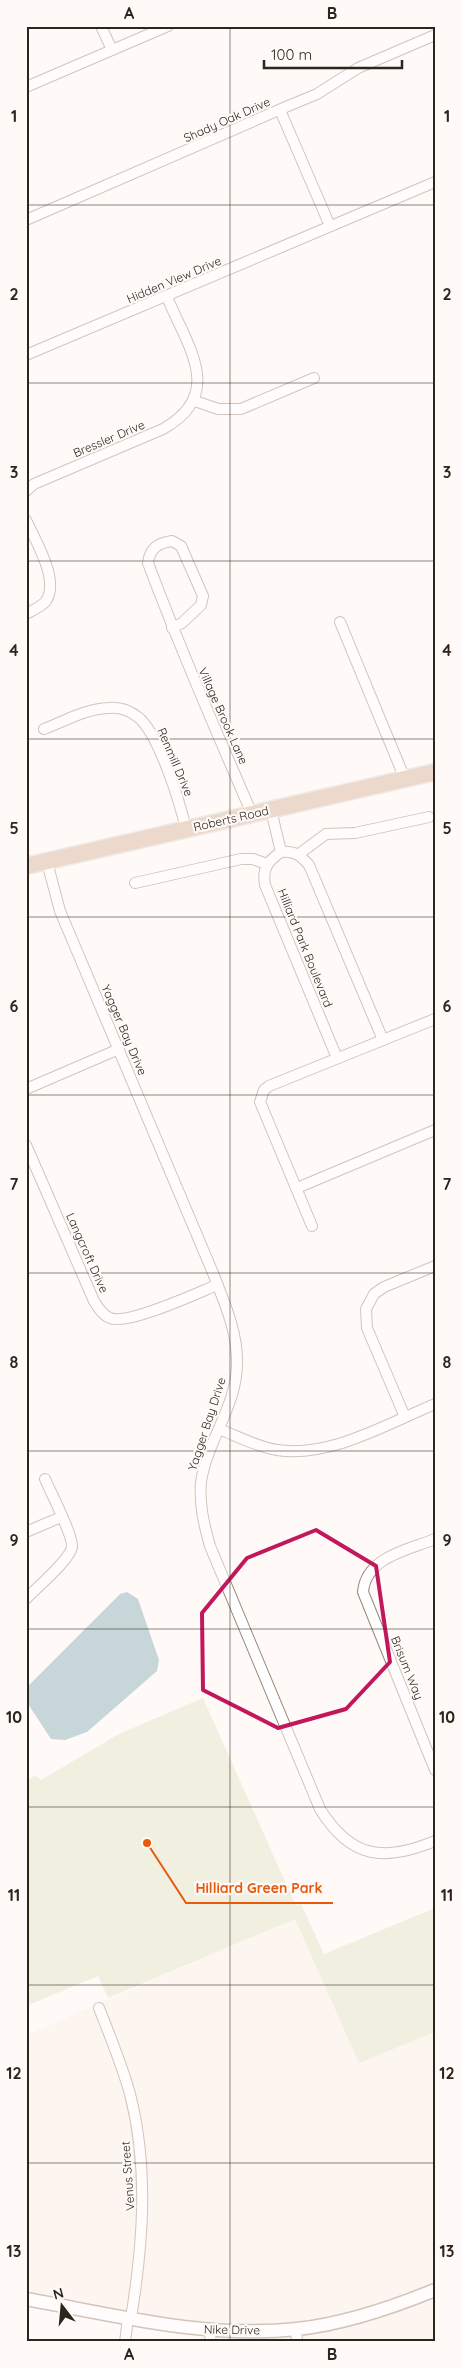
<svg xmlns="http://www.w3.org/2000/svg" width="461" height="2368" font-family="Quicksand,sans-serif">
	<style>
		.built { fill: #fbefe6 }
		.green { fill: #dee3c3 }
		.water { fill: #84acb2 }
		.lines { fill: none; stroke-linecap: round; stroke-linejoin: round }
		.minor-casing { stroke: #9a8575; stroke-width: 12 }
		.tertiary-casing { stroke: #9a8575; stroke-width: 15 }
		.primary-casing { stroke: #d9d8d6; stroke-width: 19 }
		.minor { stroke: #fff; stroke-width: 10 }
		.tertiary { stroke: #fff; stroke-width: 12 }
		.primary { stroke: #d7b194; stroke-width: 16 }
		.marked { fill: none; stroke: #c2185b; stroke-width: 4; stroke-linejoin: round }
		.grid { fill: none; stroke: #2d251e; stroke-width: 1; stroke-opacity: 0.55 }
		.labels { text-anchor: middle; stroke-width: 4.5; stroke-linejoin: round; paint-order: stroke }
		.street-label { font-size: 12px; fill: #2d251e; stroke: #fffaf7 }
		.leader { fill: none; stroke: #e8590c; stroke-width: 2 }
		.callout-dot { fill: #e8590c; stroke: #fffaf7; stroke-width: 2 }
		.callout-label { font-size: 14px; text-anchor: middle; font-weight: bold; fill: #e8590c; stroke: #fffaf7; stroke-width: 4.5; stroke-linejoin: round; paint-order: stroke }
		.neatline { fill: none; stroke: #2d251e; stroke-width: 2 }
		.grid-label { font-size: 16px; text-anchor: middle; font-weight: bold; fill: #2d251e }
	</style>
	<rect width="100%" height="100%" fill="#fffaf7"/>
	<!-- built -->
	<polygon class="built" points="295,1919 359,2063 435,2032 435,2342 249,2342 249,2332 26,2299 26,2035"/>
	<!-- green -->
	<polygon class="green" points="203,1698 296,1906 301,1904 324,1954 435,1908 435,2032 359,2063 295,1919 108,1998 98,1976 26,2006 26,1782 35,1775 41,1780 119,1734"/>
	<!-- water -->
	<polygon class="water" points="127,1592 138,1599 159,1660 157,1671 87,1732 65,1740 51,1739 26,1701 26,1688 120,1594"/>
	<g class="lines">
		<!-- minor casing -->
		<g class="minor-casing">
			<g id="minor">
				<polyline points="101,26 112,50"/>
				<polyline points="26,87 168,26"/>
				<polyline points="280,110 330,226"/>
				<polyline points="26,220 288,106 317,94 358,68 435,35"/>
				<polyline points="26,355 435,182"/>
				<polyline points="195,401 218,409 241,409 314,378"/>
				<path d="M 26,491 L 34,484 L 163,429 C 226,394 187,346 167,297"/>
				<path d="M 26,520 C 35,540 60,580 46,601 C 41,607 33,610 26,614"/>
				<polyline points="340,622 405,779"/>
				<path d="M 172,628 L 182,623 L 201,605 L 203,596 L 181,546 L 172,541 C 158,543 150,548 148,563 C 180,648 216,731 252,814"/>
				<path d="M 44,729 C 65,721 87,708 110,708 C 120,707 130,711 138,717 C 159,734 180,803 186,829"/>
				<path d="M 271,810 L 281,852 C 268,861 262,868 265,885 L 337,1058"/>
				<path d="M 281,852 C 295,851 300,855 309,865 L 383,1040"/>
				<polyline points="299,854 326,834 355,833 429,817"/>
				<path d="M 47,862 L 60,911 L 213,1273 C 224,1302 237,1330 237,1361 C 238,1405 207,1440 201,1482 C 199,1504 204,1525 210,1546 L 320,1809 C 351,1859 384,1862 435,1841"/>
				<polyline points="135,883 241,859 253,859 267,864"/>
				<polyline points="26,1089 119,1049"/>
				<path d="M 26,1145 L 94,1301 C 98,1307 102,1315 110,1318 C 127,1326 197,1293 217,1285"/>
				<polyline points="297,1188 435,1130"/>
				<polyline points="312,1226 260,1102 264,1090 269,1086 435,1019"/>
				<polyline points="405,1417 367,1328 366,1309 374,1294 384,1287 435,1266"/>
				<path d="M 219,1429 C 237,1436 257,1447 277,1450 C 330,1458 387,1424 435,1404"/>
				<polyline points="26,1532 61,1517"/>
				<path d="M 435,1539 C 408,1550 366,1557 363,1592 L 435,1770"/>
				<path d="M 26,1599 C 36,1588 70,1560 72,1547 C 73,1535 51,1493 45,1479"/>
				<path d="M 99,2008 C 110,2036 122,2065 130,2094 C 149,2169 143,2244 131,2318"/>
				<polyline points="296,2329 297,2342"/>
				<polyline points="125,2342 128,2318"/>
				<polyline points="210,2342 211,2330"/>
			</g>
		</g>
		<!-- tertiary casing -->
		<g class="tertiary-casing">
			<path id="tertiary" d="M 26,2299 C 115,2315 206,2339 297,2329 C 344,2324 391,2308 435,2290"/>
		</g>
		<!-- primary casing -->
		<g class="primary-casing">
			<polyline id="primary" points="26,866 435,772"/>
		</g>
		<!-- minor -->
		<use href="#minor" class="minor"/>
		<!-- tertiary -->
		<use href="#tertiary" class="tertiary"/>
		<!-- primary -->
		<use href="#primary" class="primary"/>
	</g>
	<!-- marked area -->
	<path d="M0 0H461V2368H0ZM 316,1530 L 376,1566 L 390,1662 L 346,1709 L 278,1728 L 203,1690 L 202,1613 L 247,1558 Z" fill="#fffaf7" fill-opacity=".55" fill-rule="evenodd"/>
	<path class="marked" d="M 316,1530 L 376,1566 L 390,1662 L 346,1709 L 278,1728 L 203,1690 L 202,1613 L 247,1558 Z"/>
	<!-- grid -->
	<path class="grid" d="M 230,26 L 230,2342M 26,205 L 435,205M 26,383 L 435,383M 26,561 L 435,561M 26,739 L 435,739M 26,917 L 435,917M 26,1095 L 435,1095M 26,1273 L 435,1273M 26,1451 L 435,1451M 26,1629 L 435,1629M 26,1807 L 435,1807M 26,1985 L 435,1985M 26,2163 L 435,2163"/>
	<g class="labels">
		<!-- street labels -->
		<g class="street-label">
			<text transform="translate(227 120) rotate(-24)" y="4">Shady Oak Drive</text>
			<text transform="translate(174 280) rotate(-23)" y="4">Hidden View Drive</text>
			<text transform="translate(109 439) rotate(-23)" y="4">Bressler Drive</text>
			<text transform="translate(223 716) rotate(66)" y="4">Village Brook Lane</text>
			<text transform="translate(175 762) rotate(67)" y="4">Renmill Drive</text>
			<text transform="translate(231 819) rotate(-13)" y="4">Roberts Road</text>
			<text transform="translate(305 948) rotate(68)" y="4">Hilliard Park Boulevard</text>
			<text transform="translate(124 1030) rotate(67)" y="4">Yagger Bay Drive</text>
			<text transform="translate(87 1253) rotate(66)" y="4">Langcroft Drive</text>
			<text transform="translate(207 1424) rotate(-72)" y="4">Yagger Bay Drive</text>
			<text transform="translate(407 1668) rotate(68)" y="4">Brisum Way</text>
			<text transform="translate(128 2176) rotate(-94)" y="4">Venus Street</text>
			<text transform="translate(232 2330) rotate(1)" y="4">Nike Drive</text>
		</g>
	</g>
	<!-- callouts -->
	<path class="leader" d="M147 1843L186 1903H333"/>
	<circle class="callout-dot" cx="147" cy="1843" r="5"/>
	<g class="callout-label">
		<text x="259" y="1893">Hilliard Green Park</text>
	</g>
	<!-- border -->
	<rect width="461" height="2368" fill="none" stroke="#fffaf7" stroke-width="55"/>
	<!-- north arrow -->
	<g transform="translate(62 2306) rotate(344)" stroke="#fffaf7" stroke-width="4" paint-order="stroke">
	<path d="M0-4L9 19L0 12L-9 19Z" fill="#2d251e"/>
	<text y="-8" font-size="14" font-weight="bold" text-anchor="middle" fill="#2d251e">N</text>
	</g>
	<!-- scale -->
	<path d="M264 60v8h138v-8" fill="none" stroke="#2d251e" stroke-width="2.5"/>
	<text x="271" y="60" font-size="15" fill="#2d251e" stroke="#fffaf7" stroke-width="4" paint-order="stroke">100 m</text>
	<rect x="28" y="28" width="406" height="2312" class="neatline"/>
	<g class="grid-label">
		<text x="129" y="19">A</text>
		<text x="332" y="19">B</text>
		<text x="14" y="122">1</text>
		<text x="447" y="122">1</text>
		<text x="14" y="300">2</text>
		<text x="447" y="300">2</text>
		<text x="14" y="478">3</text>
		<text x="447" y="478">3</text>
		<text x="14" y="656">4</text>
		<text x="447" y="656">4</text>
		<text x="14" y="834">5</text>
		<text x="447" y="834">5</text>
		<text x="14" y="1012">6</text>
		<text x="447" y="1012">6</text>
		<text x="14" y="1190">7</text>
		<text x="447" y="1190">7</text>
		<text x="14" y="1368">8</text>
		<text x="447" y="1368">8</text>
		<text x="14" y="1546">9</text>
		<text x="447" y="1546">9</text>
		<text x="14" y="1723">10</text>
		<text x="447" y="1723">10</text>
		<text x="14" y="1901">11</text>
		<text x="447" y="1901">11</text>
		<text x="14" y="2079">12</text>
		<text x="447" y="2079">12</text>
		<text x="14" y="2257">13</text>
		<text x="447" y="2257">13</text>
		<text x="129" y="2360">A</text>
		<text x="332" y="2360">B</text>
	</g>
</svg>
